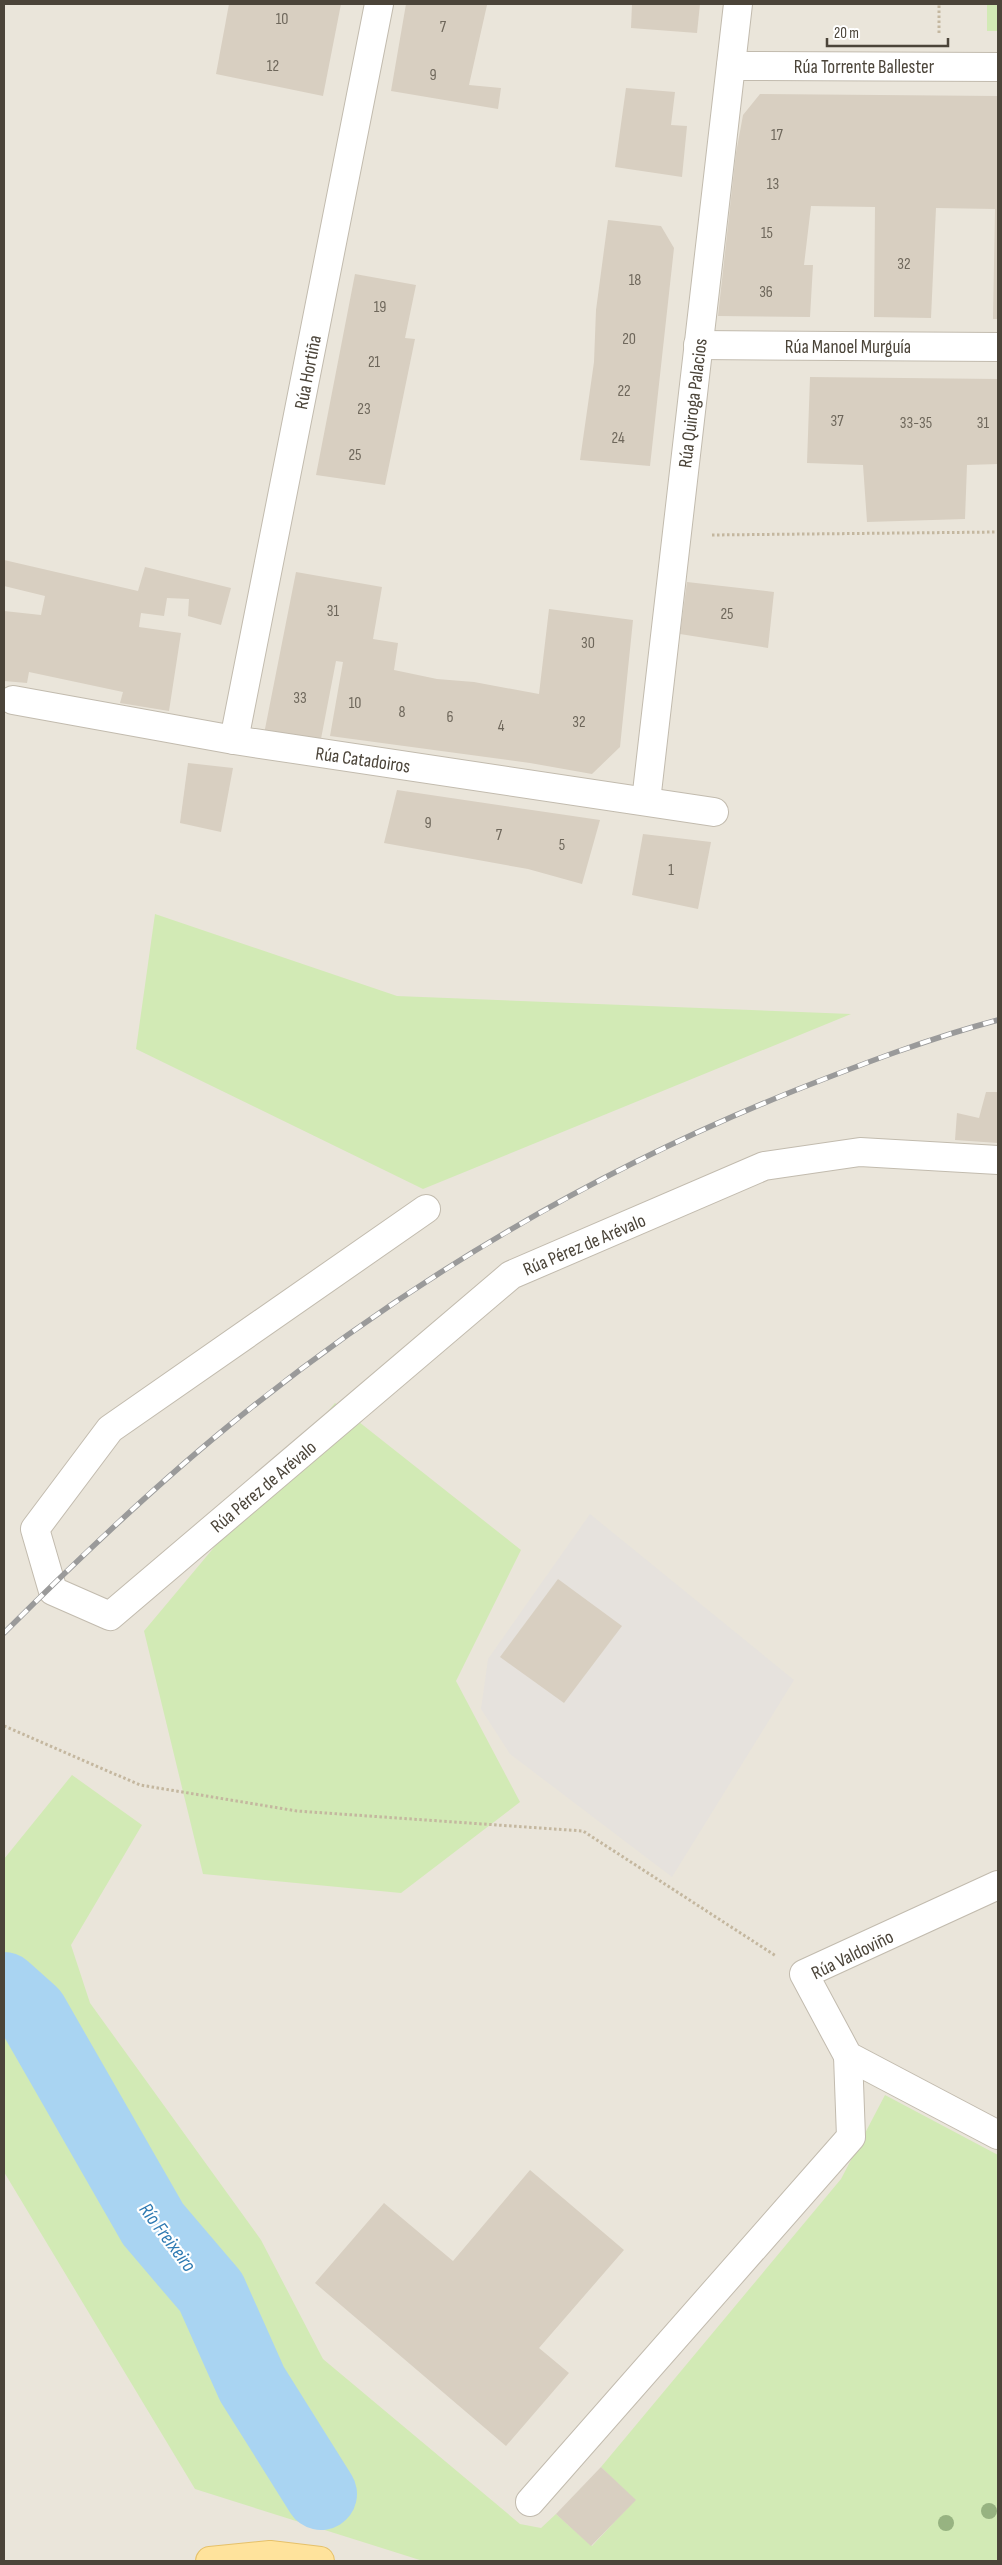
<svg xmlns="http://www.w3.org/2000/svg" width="1002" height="2565" font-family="'Sofia Sans Condensed',sans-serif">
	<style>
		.residential { fill: #eae5da }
		.industrial { fill: #e6e2dd }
		.green { fill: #d2eab5 }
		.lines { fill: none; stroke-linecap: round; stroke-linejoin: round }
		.river { stroke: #a9d4f2; stroke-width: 72 }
		.building { fill: #d8cfc1 }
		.street-casing { stroke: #c2bbae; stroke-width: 30 }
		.primary-casing { stroke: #e6c16a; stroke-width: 30 }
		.path { stroke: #c4b79f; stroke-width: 3; stroke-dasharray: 2.5 2.5; stroke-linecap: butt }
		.street { stroke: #fff; stroke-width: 28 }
		.primary { stroke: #ffe39c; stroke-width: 28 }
		.rail-casing { stroke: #9a9a9a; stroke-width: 5.5 }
		.rail { stroke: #fff; stroke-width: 4; stroke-dasharray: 11; stroke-linecap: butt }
		.tree { fill: #97b381 }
		.labels { text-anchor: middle; stroke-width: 4.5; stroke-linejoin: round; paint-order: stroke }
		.number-label { font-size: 16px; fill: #6e675b }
		.street-label { font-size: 19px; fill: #4b4439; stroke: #fff }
		.water-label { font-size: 20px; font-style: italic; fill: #2e7ab2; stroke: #fff }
	</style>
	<rect width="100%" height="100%" fill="#f6f3ec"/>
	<!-- residential -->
	<rect class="residential" x="4" y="4" width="994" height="2557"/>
	<!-- industrial -->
	<polygon class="industrial" points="590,1514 794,1680 672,1877 510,1754 481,1709 488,1659"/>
	<!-- green -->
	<g class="green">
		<rect x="987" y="4" width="11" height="27"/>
		<polygon points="155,914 397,996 851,1014 423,1189 136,1049"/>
		<polygon points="335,1403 521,1550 456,1681 520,1802 401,1893 203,1874 144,1631"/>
		<polygon points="72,1775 142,1825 71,1945 90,2003 261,2240 323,2359 520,2524 541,2528 556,2514 592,2546 635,2500 601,2467 841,2179 885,2095 998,2155 998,2561 423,2561 195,2489 4,2172 4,1859"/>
	</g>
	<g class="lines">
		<!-- river -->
		<polyline class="river" points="4,1988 32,2013 153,2224 211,2292 252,2384 321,2494"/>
	</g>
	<!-- building -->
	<g class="building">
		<polygon points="229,4 341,4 323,96 216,74"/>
		<polygon points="406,4 487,5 469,85 501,88 498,109 391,91"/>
		<polygon points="632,4 700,4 697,33 631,28"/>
		<polygon points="626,88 675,92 671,125 687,126 682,177 615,167"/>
		<polygon points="760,94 998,96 998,319 993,319 995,209 936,208 931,318 874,317 875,207 811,206 804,265 813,265 810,317 718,316 736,153 743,115"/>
		<polygon points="608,220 661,226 674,248 650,466 580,460 594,362 596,310"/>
		<polygon points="355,274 416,285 405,338 415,339 385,485 316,475"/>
		<polygon points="810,377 998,379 998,464 967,465 965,519 867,522 863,465 807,463"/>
		<polygon points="4,560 138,591 145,567 231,588 221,625 188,616 189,599 167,598 164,616 141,613 139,627 181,633 169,711 120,703 123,692 29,672 27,683 4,681 4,611 41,615 45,596 4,586"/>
		<polygon points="296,572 382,587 373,639 398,643 394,670 437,679 474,682 539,694 549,609 633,620 620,747 592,774 530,763 330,736 343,662 336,661 320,744 264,734"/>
		<polygon points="687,582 774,592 768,648 680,634"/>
		<polygon points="188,763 233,768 221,832 180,823"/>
		<polygon points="397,790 600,820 582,884 528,869 384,843"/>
		<polygon points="643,834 711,842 698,909 632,895"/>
		<polygon points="986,1092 998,1092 998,1143 955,1140 957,1113 979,1118"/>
		<polygon points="558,1579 622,1626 564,1703 500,1657"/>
		<polygon points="530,2170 624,2250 539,2348 569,2373 506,2446 315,2283 384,2203 453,2261"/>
		<polygon points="601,2467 636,2500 591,2546 556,2514"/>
	</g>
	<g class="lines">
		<!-- street casing -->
		<g class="street-casing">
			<g id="street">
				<polyline points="731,66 998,67"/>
				<polyline points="698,345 998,347"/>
				<polyline points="13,700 234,740 714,812"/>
				<polyline points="234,740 379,4"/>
				<polyline points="646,801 738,4"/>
				<polyline points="426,1209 110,1429 35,1529 53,1591 110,1616 511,1275 764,1166 860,1152 998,1160"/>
				<polyline points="998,1885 804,1974 848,2056 998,2135"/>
				<polyline points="530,2502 851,2137 848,2056"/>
			</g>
		</g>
		<!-- primary casing -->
		<g class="primary-casing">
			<polyline id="primary" points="210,2561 270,2555 320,2561"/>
		</g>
		<!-- path -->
		<g class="path">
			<polyline points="939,33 939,4"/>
			<polyline points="712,535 998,532"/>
			<polyline points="4,1726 140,1785 297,1811 583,1831 776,1956"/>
		</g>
		<!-- street -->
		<use href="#street" class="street"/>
		<!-- primary -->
		<use href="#primary" class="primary"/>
		<!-- rail casing -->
		<g class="rail-casing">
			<path id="rail" d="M 4,1633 C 75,1562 148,1492 226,1428 C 398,1287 591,1172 796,1090 C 862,1064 930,1038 998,1020"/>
		</g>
		<!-- rail -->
		<use href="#rail" class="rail"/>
	</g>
	<!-- trees -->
	<g class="tree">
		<circle cx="989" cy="2511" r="8"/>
		<circle cx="946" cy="2523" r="8"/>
	</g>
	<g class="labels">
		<!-- number labels -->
		<g class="number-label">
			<text x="282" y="24">10</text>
			<text x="443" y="32">7</text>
			<text x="273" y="71">12</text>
			<text x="433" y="80">9</text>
			<text x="777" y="140">17</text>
			<text x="773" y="189">13</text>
			<text x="767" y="238">15</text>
			<text x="904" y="269">32</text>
			<text x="635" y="285">18</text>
			<text x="766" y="297">36</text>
			<text x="380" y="312">19</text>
			<text x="629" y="344">20</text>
			<text x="374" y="367">21</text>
			<text x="624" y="396">22</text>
			<text x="364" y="414">23</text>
			<text x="837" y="426">37</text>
			<text x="916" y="428">33-35</text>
			<text x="983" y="428">31</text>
			<text x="618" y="443">24</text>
			<text x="355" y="460">25</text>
			<text x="333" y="616">31</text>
			<text x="727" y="619">25</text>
			<text x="588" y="648">30</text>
			<text x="300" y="703">33</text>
			<text x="355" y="708">10</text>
			<text x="402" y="717">8</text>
			<text x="450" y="722">6</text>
			<text x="579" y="727">32</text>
			<text x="501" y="731">4</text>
			<text x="428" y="828">9</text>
			<text x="499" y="840">7</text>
			<text x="562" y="850">5</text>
			<text x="671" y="875">1</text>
		</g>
		<!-- street labels -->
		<g class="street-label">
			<text x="864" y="73">Rúa Torrente Ballester</text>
			<text x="848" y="353">Rúa Manoel Murguía</text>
			<text transform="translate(307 372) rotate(-79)" y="7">Rúa Hortiña</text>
			<text transform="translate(692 403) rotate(-83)" y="7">Rúa Quiroga Palacios</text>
			<text transform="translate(363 759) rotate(8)" y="7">Rúa Catadoiros</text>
			<text transform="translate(584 1244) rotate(-23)" y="7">Rúa Pérez de Arévalo</text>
			<text transform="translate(263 1486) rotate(-40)" y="7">Rúa Pérez de Arévalo</text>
			<text transform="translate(852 1954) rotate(-26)" y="7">Rúa Valdoviño</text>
		</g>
		<!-- water labels -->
		<g class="water-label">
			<text transform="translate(168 2237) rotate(53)" y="7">Río Freixeiro</text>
		</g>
	</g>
	<!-- border -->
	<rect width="1002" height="2565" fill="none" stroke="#4b4439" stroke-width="10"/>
	<!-- scale -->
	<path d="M827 38v8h121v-8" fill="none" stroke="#4b4439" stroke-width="2.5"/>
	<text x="834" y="38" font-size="15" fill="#4b4439" stroke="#ffffff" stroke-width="4" paint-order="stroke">20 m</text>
</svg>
